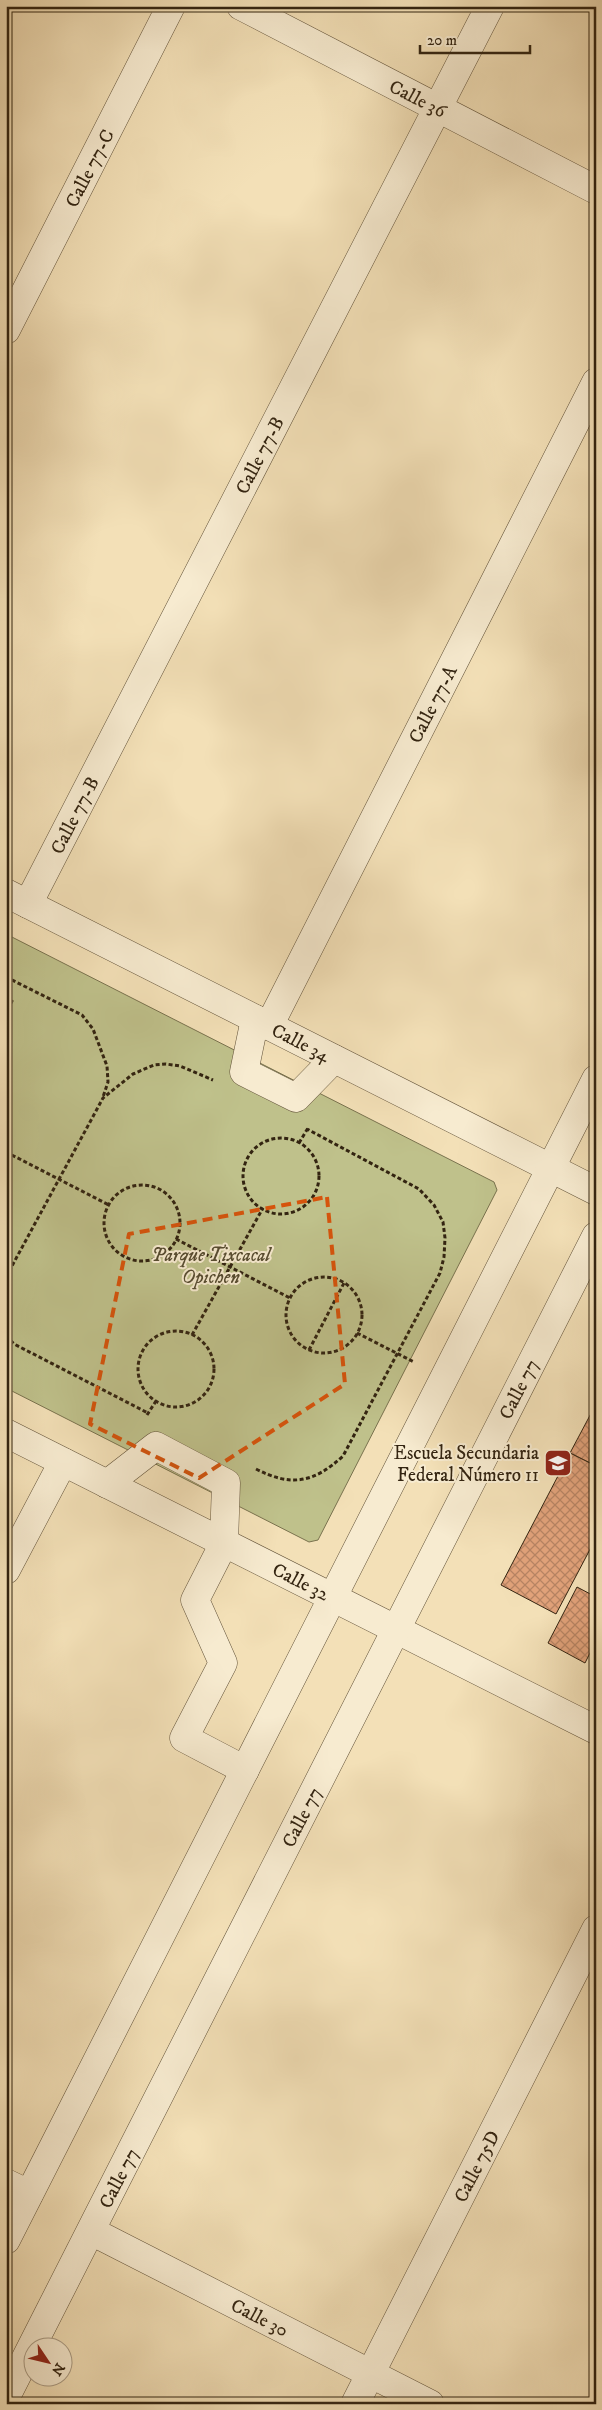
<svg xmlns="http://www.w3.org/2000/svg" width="602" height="2410" font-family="'IM FELL DW Pica',serif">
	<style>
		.green { fill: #bfc18b; stroke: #79724e }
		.building { fill: url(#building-cross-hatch); stroke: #332411 }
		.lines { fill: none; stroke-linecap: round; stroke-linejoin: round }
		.minor-casing { stroke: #63533a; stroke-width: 29 }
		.path { stroke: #332411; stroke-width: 3; stroke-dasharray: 4 2.5; stroke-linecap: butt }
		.minor { stroke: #f7ebd0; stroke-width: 28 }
		.marked { fill: none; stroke: #d6540c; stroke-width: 4; stroke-dasharray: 10 6; stroke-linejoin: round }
		.labels { text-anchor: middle; stroke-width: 4; stroke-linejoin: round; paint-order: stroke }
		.street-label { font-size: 19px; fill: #332411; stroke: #f7ebd0 }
		.park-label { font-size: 19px; font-style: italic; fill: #564b30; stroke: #f7ebd0 }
		.poi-label { font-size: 19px; fill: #332411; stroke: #f7ebd0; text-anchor: end }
	</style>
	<defs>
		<pattern id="building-cross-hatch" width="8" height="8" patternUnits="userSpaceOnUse" patternTransform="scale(1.25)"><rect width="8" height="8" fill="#e1a27a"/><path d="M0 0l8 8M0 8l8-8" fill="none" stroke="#b78463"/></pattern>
	</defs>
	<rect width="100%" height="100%" fill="#f3e0b7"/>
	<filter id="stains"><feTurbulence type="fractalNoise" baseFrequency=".004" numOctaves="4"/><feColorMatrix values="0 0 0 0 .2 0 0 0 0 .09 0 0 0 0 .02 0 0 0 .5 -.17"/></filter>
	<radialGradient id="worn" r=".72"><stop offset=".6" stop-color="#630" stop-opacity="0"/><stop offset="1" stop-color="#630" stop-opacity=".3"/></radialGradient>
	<!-- green -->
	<polygon class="green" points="6,934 494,1182 497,1190 318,1540 309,1542 6,1388"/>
	<!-- building -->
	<g class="building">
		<polygon points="596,1404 596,1466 570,1453"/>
		<polygon points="570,1453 596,1466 596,1538 556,1614 501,1585"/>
		<polygon points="577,1587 596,1597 596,1641 585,1663 548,1643"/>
	</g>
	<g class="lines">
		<!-- minor casing -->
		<g class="minor-casing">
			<g id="minor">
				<polyline points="241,6 596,190"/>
				<polyline points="6,330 171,6"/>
				<polyline points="6,893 596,1191"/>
				<polyline points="28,904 490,6"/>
				<polyline points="255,1019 244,1072 296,1098 334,1059"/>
				<polyline points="269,1026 596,382"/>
				<polyline points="6,1433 596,1730"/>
				<polyline points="107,1484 156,1446 226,1483 224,1543 195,1600 223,1663 184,1738 245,1770"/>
				<polyline points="6,1570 63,1462"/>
				<polyline points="6,2183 29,2194"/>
				<polyline points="91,2231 430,2404"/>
				<polyline points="6,2240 596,1079"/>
				<polyline points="6,2397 596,1236"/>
				<polyline points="355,2404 596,1929"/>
			</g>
		</g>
		<!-- path -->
		<g class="path">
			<polyline points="6,977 82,1015 93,1029 107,1066 108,1082 103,1097"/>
			<polyline points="6,998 12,1001 6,1013"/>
			<circle cx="281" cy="1176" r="38"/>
			<polyline points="299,1143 308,1128"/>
			<polyline points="6,1152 109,1205"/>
			<circle cx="142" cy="1223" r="38"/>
			<polyline points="176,1239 290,1298"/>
			<polyline points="6,1277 103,1098 133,1074 154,1065 166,1064 180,1066 213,1080"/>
			<circle cx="324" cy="1315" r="38"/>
			<circle cx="176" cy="1369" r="38"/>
			<polyline points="357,1333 414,1362"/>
			<polyline points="192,1335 263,1208"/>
			<polyline points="6,1336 14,1344 148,1413"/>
			<polyline points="309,1350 344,1283"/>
			<polyline points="147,1415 156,1401"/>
			<path d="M 256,1469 C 291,1487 314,1483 343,1456 L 440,1273 L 444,1257 L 445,1238 L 443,1222 L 434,1205 L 419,1189 L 307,1129"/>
		</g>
		<!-- minor -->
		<use href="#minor" class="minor"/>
	</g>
	<!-- marked area -->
	<path class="marked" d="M 327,1197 L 345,1384 L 199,1478 L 90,1424 L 129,1234 Z"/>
	<!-- icons -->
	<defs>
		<g id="school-square" transform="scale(1.4375)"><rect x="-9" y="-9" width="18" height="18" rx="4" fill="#8f2418" stroke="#f7ebd0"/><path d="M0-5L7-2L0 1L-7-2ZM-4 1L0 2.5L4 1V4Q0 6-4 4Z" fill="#fff"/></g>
	</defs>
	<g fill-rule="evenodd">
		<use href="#school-square" x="558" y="1463"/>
	</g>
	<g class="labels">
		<!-- street labels -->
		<g class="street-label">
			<text transform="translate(418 98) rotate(27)" y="7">Calle 36</text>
			<text transform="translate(89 168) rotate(-63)" y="7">Calle 77-C</text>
			<text transform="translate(259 455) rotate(-63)" y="7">Calle 77-B</text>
			<text transform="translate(432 704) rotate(-63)" y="7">Calle 77-A</text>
			<text transform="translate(74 815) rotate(-63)" y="7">Calle 77-B</text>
			<text transform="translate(301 1042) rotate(27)" y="7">Calle 34</text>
			<text transform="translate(518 1389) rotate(-63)" y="7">Calle 77</text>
			<text transform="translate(301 1581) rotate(27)" y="7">Calle 32</text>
			<text transform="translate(301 1817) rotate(-63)" y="7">Calle 77</text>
			<text transform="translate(476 2166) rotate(-63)" y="7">Calle 75D</text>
			<text transform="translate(118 2178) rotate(-63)" y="7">Calle 77</text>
			<text transform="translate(260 2317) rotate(27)" y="7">Calle 30</text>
		</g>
		<!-- park labels -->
		<g class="park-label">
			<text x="211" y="1261">Parque Tixcacal<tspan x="211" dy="22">Opichen</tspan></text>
		</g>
		<!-- poi labels -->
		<g class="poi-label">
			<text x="539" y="1459">Escuela Secundaria<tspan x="539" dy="22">Federal Número 11</tspan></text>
		</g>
	</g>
	<!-- margin -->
	<rect width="602" height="2410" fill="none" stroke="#f3e0b7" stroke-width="25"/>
	<rect x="8" y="8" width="587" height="2395" fill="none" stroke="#332411" stroke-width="2.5"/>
	<rect x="12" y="12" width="577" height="2385" fill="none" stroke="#332411"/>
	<!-- north arrow -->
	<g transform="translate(48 2362) rotate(125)"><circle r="24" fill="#f7ebd0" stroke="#a99b84"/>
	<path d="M0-4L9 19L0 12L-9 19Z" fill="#8f2418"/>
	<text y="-8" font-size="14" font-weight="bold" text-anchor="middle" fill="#332411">N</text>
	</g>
	<!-- scale -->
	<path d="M420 45v8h110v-8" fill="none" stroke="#332411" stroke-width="2.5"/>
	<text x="427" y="45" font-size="15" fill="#332411" stroke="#f7ebd0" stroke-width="4" paint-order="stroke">20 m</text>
	<rect width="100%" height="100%" filter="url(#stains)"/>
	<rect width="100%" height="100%" fill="url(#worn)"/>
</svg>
